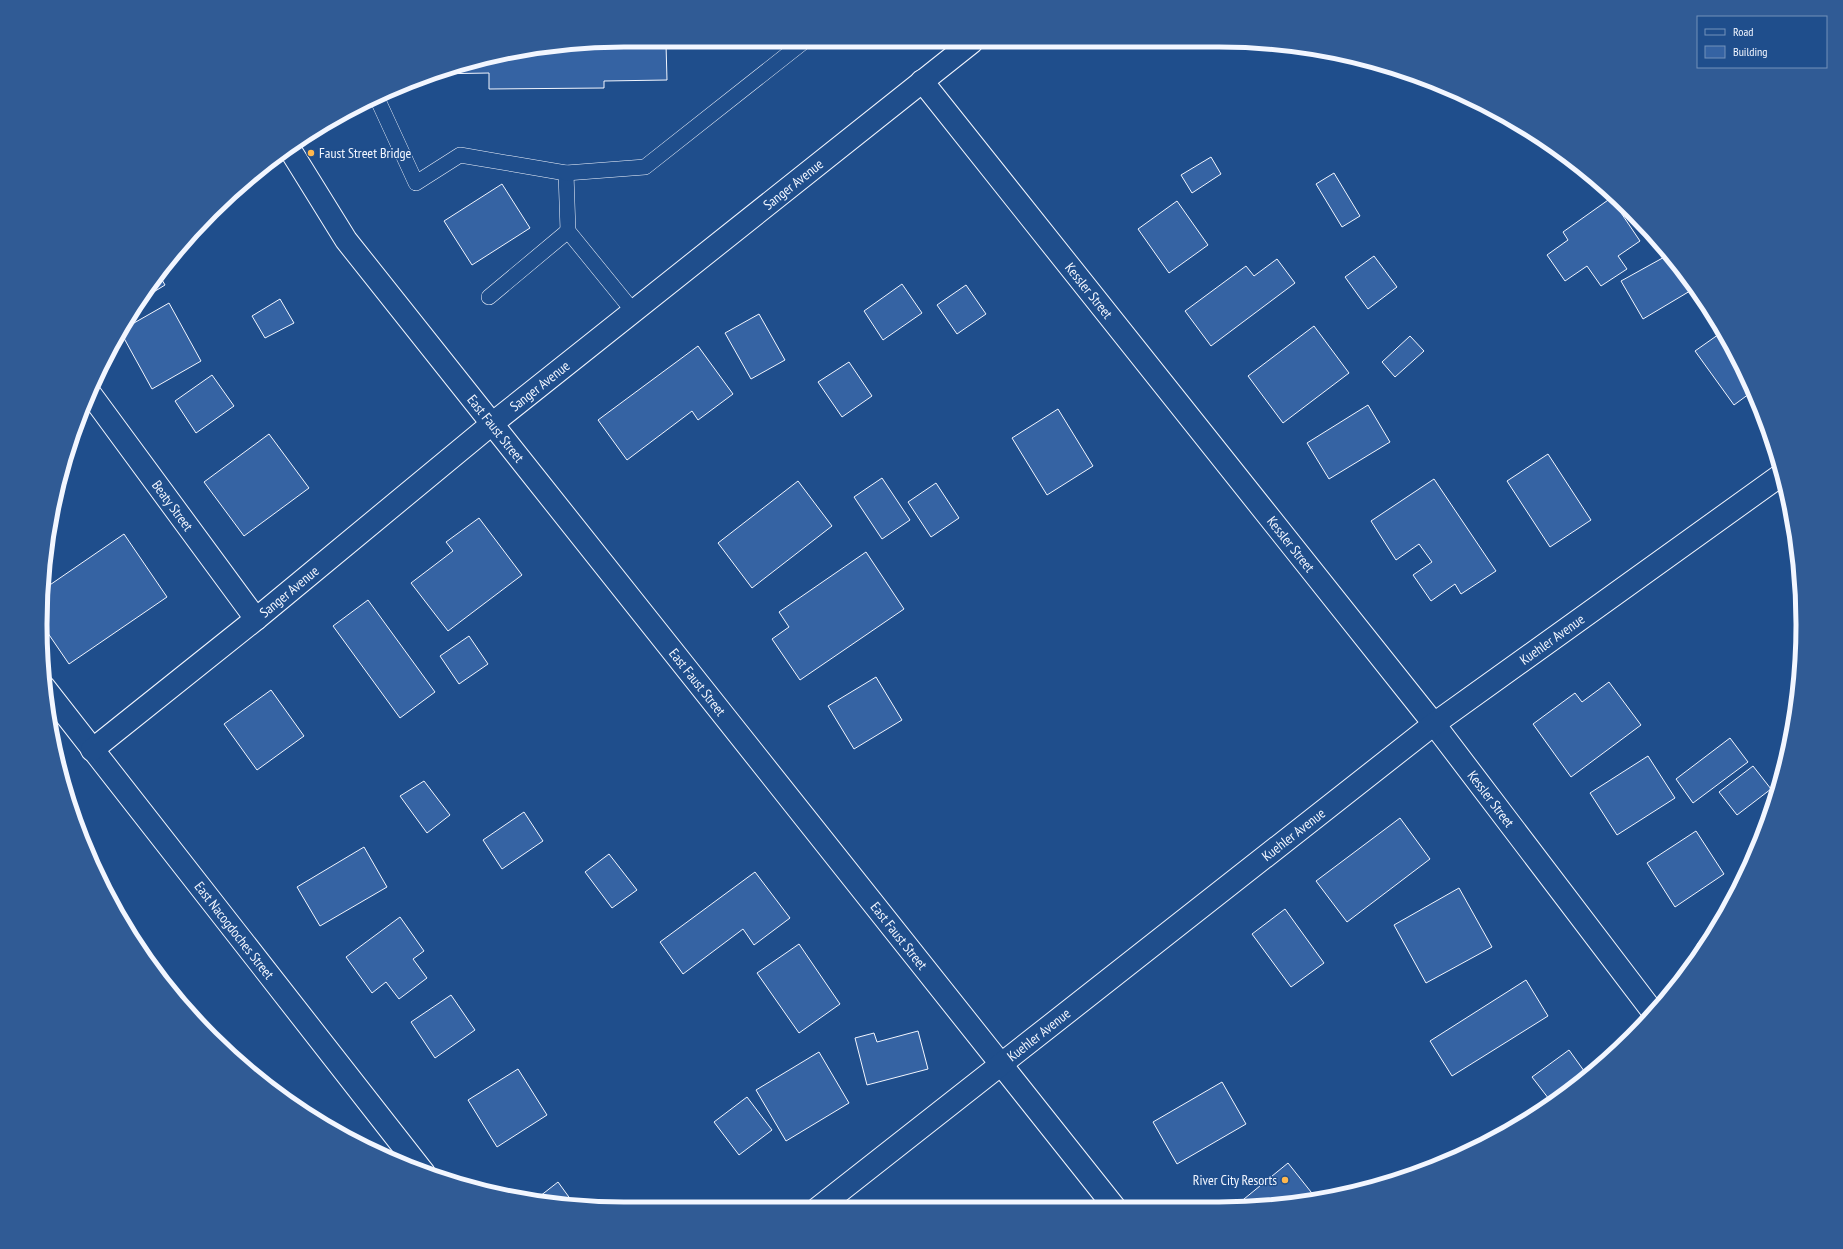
<svg xmlns="http://www.w3.org/2000/svg" width="1843" height="1249" font-family="'PT Sans Narrow',sans-serif">
	<style>
		.building { fill: #3563a3; stroke: #f2f6ff }
		.lines { fill: none; stroke-linecap: round; stroke-linejoin: round }
		.lane-casing { stroke: #f2f6ff; stroke-width: 16 }
		.street-casing { stroke: #f2f6ff; stroke-width: 24 }
		.lane { stroke: #1f4e8c; stroke-width: 15 }
		.street { stroke: #1f4e8c; stroke-width: 22 }
		.poi-dot { fill: #ffb74d; stroke: #1f4e8c; stroke-width: 1.5 }
		.labels { text-anchor: middle; stroke-width: 3; stroke-linejoin: round; paint-order: stroke }
		.poi-label { font-size: 14px; fill: #f2f6ff; stroke: #1f4e8c; text-anchor: start }
		.street-label { font-size: 14px; fill: #f2f6ff; stroke: #1f4e8c }
		.rim { fill: none; stroke: #f2f6ff; stroke-width: 5 }
	</style>
	<rect width="100%" height="100%" fill="#1f4e8c"/>
	<!-- building -->
	<g class="building">
		<polygon points="666,44 667,80 604,81 604,88 489,89 489,73 432,74 548,45"/>
		<polygon points="1211,157 1221,174 1192,193 1181,175"/>
		<polygon points="1334,173 1360,216 1342,227 1316,184"/>
		<polygon points="502,184 530,228 472,265 444,221"/>
		<polygon points="1611,198 1640,241 1618,256 1627,269 1601,286 1587,266 1565,281 1547,255 1568,240 1563,232"/>
		<polygon points="1177,201 1208,245 1169,273 1138,229"/>
		<polygon points="1668,255 1695,288 1643,319 1621,281"/>
		<polygon points="1374,256 1397,287 1368,309 1345,277"/>
		<polygon points="1277,259 1295,283 1211,346 1185,311 1246,266 1254,276"/>
		<polygon points="158,273 165,285 139,301"/>
		<polygon points="902,284 922,313 883,340 864,311"/>
		<polygon points="966,285 986,314 957,334 937,305"/>
		<polygon points="280,299 294,323 265,338 252,316"/>
		<polygon points="169,303 201,361 152,389 120,331"/>
		<polygon points="759,314 785,360 751,379 725,333"/>
		<polygon points="1314,326 1349,373 1283,423 1248,376"/>
		<polygon points="1722,332 1753,391 1734,405 1695,351"/>
		<polygon points="1410,336 1424,351 1395,377 1382,362"/>
		<polygon points="698,346 733,394 698,420 692,411 627,460 598,420"/>
		<polygon points="849,362 872,396 842,417 818,382"/>
		<polygon points="212,375 234,406 196,433 175,401"/>
		<polygon points="1368,405 1390,442 1329,479 1307,443"/>
		<polygon points="1058,409 1093,466 1047,495 1012,438"/>
		<polygon points="269,434 309,488 244,536 204,482"/>
		<polygon points="1548,454 1591,520 1550,547 1507,481"/>
		<polygon points="882,478 910,520 882,539 854,497"/>
		<polygon points="1434,479 1496,571 1461,594 1455,584 1431,601 1413,575 1432,562 1419,544 1396,560 1371,521"/>
		<polygon points="798,481 832,526 752,588 718,543"/>
		<polygon points="936,483 959,518 931,537 908,502"/>
		<polygon points="479,518 522,575 448,631 411,583 453,551 446,542"/>
		<polygon points="124,534 167,597 69,664 41,623 41,591"/>
		<polygon points="866,552 904,609 800,680 772,639 789,627 779,612"/>
		<polygon points="368,600 435,692 400,718 333,626"/>
		<polygon points="469,636 488,664 459,684 440,656"/>
		<polygon points="876,677 902,720 854,749 828,706"/>
		<polygon points="1609,682 1641,725 1571,777 1533,724 1575,693 1582,702"/>
		<polygon points="271,690 304,736 257,770 224,724"/>
		<polygon points="1730,738 1748,762 1693,803 1676,779"/>
		<polygon points="1648,756 1675,798 1617,835 1590,793"/>
		<polygon points="1753,766 1771,789 1737,815 1719,792"/>
		<polygon points="424,781 450,815 427,833 400,796"/>
		<polygon points="524,812 543,841 502,869 483,840"/>
		<polygon points="1400,818 1430,859 1347,922 1316,881"/>
		<polygon points="1696,831 1724,874 1675,907 1647,863"/>
		<polygon points="364,847 387,887 320,926 297,887"/>
		<polygon points="609,854 637,890 612,908 585,872"/>
		<polygon points="755,872 790,918 754,945 743,929 683,974 660,942"/>
		<polygon points="1459,888 1492,947 1426,983 1394,925"/>
		<polygon points="1285,909 1324,963 1291,987 1252,934"/>
		<polygon points="400,917 424,951 413,959 427,978 399,999 386,982 372,993 346,957"/>
		<polygon points="1712,934 1705,949 1702,952 1697,944"/>
		<polygon points="799,944 840,1004 799,1033 757,973"/>
		<polygon points="1526,980 1548,1016 1452,1076 1430,1041"/>
		<polygon points="451,995 475,1030 435,1058 411,1022"/>
		<polygon points="918,1031 928,1069 867,1085 855,1038 874,1033 877,1042"/>
		<polygon points="1569,1050 1587,1075 1552,1103 1532,1077"/>
		<polygon points="819,1052 849,1103 786,1141 756,1090"/>
		<polygon points="518,1069 547,1115 497,1147 468,1100"/>
		<polygon points="1222,1082 1246,1124 1177,1164 1153,1122"/>
		<polygon points="747,1097 772,1130 739,1155 714,1122"/>
		<polygon points="1288,1163 1315,1197 1311,1200 1233,1208"/>
		<polygon points="558,1182 574,1204 535,1200"/>
	</g>
	<g class="lines">
		<!-- lane casing -->
		<g class="lane-casing">
			<g id="lane">
				<polyline points="376,96 416,183 460,155 566,173 568,231 633,311"/>
				<polyline points="566,173 645,167 802,43"/>
				<polyline points="489,297 568,231"/>
			</g>
		</g>
		<!-- street casing -->
		<g class="street-casing">
			<g id="street">
				<path id="s1" d="M 922,81 L 1434,724 L 1653,1012"/>
				<path id="s2" d="M 289,148 L 346,240 L 1116,1209"/>
				<path id="s3" d="M 89,392 L 256,619"/>
				<path id="s4" d="M 44,687 L 424,1173"/>
				<path id="s5" d="M 92,750 L 256,619 L 493,423 L 972,42"/>
				<path id="s6" d="M 817,1209 L 1434,724 L 1781,475"/>
			</g>
		</g>
		<!-- lane -->
		<use href="#lane" class="lane"/>
		<!-- street -->
		<use href="#street" class="street"/>
	</g>
	<!-- markers -->
	<g class="poi-dot">
		<circle cx="311" cy="153" r="4"/>
		<circle cx="1285" cy="1180" r="4"/>
	</g>
	<g class="labels">
		<!-- poi labels -->
		<g class="poi-label">
			<text x="319" y="158">Faust Street Bridge</text>
			<text x="1277" y="1185" text-anchor="end">River City Resorts</text>
		</g>
		<!-- street labels -->
		<g class="street-label">
			<text dy="5" stroke="none"><textPath href="#s5" startOffset="901">Sanger Avenue</textPath></text>
			<text dy="5" stroke="none"><textPath href="#s1" startOffset="268">Kessler Street</textPath></text>
			<text dy="5" stroke="none"><textPath href="#s5" startOffset="577">Sanger Avenue</textPath></text>
			<text dy="5" stroke="none"><textPath href="#s2" startOffset="349">East Faust Street</textPath></text>
			<text dy="5" stroke="none"><textPath href="#s3" startOffset="141">Beaty Street</textPath></text>
			<text dy="5" stroke="none"><textPath href="#s1" startOffset="592">Kessler Street</textPath></text>
			<text dy="5" stroke="none"><textPath href="#s5" startOffset="253">Sanger Avenue</textPath></text>
			<text dy="5" stroke="none"><textPath href="#s6" startOffset="930">Kuehler Avenue</textPath></text>
			<text dy="5" stroke="none"><textPath href="#s2" startOffset="673">East Faust Street</textPath></text>
			<text dy="5" stroke="none"><textPath href="#s1" startOffset="916">Kessler Street</textPath></text>
			<text dy="5" stroke="none"><textPath href="#s6" startOffset="606">Kuehler Avenue</textPath></text>
			<text dy="5" stroke="none"><textPath href="#s4" startOffset="309">East Nacogdoches Street</textPath></text>
			<text dy="5" stroke="none"><textPath href="#s2" startOffset="997">East Faust Street</textPath></text>
			<text dy="5" stroke="none"><textPath href="#s6" startOffset="282">Kuehler Avenue</textPath></text>
		</g>
	</g>
	<!-- crop -->
	<path d="M0 0H1843V1249H0ZM624 47H1219A577 577 0 0 1 1796 624V625A577 577 0 0 1 1219 1202H624A577 577 0 0 1 47 625V624A577 577 0 0 1 624 47Z" fill="#305b95" fill-rule="evenodd"/>
	<path class="rim" d="M624 47H1219A577 577 0 0 1 1796 624V625A577 577 0 0 1 1219 1202H624A577 577 0 0 1 47 625V624A577 577 0 0 1 624 47Z"/>
	<!-- legend -->
	<rect x="1697" y="16" width="130" height="52" fill="#1f4e8c" stroke="#7391ba"/>
	<rect x="1705" y="29" width="20" height="6" fill="#1f4e8c" stroke="#7391ba"/>
	<text x="1733" y="36" font-size="12" fill="#f2f6ff">Road</text>
	<rect x="1705" y="46" width="20" height="12" fill="#3563a3" stroke="#7391ba"/>
	<text x="1733" y="56" font-size="12" fill="#f2f6ff">Building</text>
</svg>
